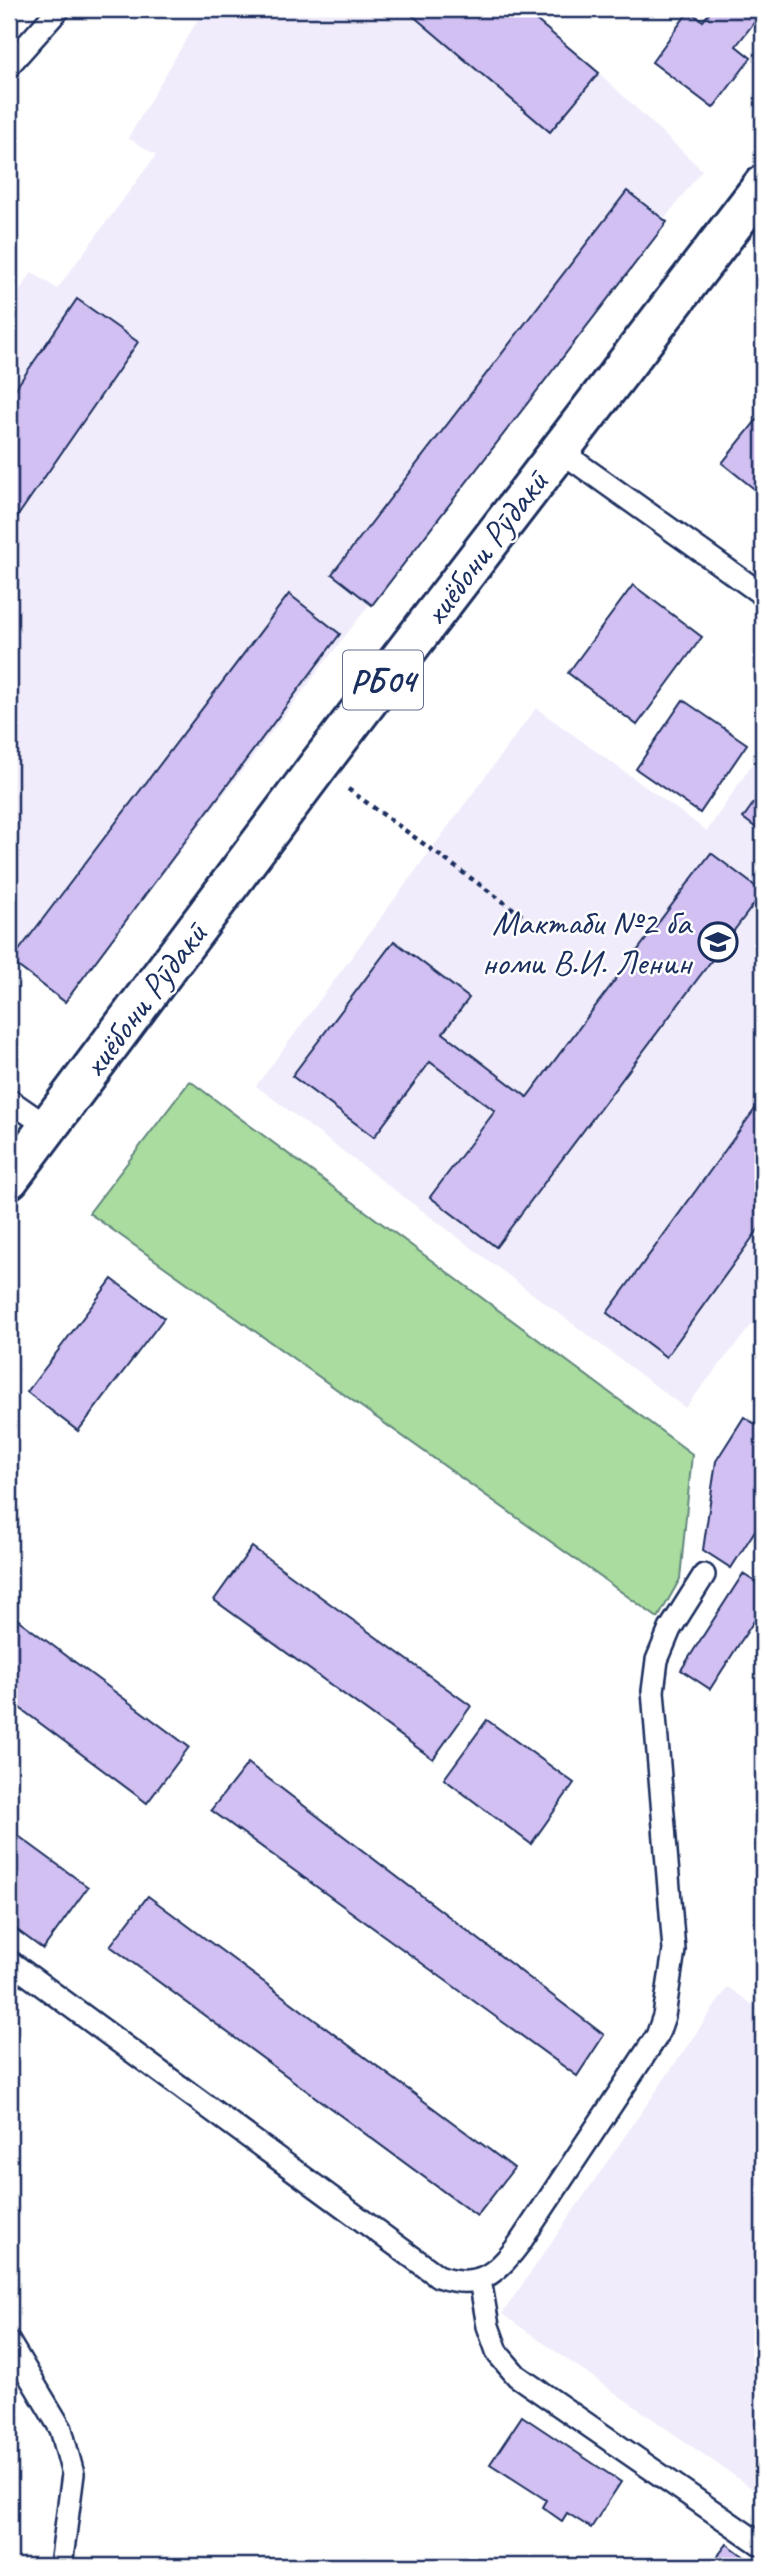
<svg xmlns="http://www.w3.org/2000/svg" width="772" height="2575" font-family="Caveat,sans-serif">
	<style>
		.built { fill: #f1ecfb }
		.green { fill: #a9dc9e; stroke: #62867e; stroke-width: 2 }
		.building { fill: #d1c0f1; stroke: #1b2f5e; stroke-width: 2 }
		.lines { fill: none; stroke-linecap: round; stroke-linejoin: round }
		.service-casing { stroke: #1b2f5e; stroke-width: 26 }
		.primary-casing { stroke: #1b2f5e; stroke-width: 44 }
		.path { stroke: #1b2f5e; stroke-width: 4.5; stroke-dasharray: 5 5; stroke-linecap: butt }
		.service { stroke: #fff; stroke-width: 21 }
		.primary { stroke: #fff; stroke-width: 38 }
		.labels { text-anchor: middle; stroke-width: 5; stroke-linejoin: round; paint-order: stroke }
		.shield { fill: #fff; stroke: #5f6d8e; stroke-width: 2 }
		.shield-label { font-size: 33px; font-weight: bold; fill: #1b2f5e }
		.street-label { font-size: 35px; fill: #1b2f5e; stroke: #fff }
		.poi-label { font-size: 35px; fill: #1b2f5e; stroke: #fff; text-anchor: end }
	</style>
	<rect width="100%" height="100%" fill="#fff"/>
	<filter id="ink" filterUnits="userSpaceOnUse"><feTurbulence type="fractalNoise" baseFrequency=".0143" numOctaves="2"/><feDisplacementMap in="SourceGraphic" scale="14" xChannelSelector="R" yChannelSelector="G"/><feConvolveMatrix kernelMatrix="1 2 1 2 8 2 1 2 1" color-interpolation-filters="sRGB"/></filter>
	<g filter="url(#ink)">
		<!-- built -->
		<g class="built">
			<polygon points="204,9 523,9 599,73 702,170 65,1002 11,961 9,963 9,308 32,272 57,289 156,155 128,138"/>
			<polygon points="536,708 707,831 763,748 763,1311 685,1408 256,1086"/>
			<polygon points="728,1987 763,2012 763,2496 502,2314"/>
		</g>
		<!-- green -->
		<polygon class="green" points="190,1081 692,1454 680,1579 658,1618 89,1213"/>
		<!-- building -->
		<g class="building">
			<polygon points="405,9 523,9 599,73 550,132"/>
			<polygon points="712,9 763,9 763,18 760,15 736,46 751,58 713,108 652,62 689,11 703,21"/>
			<polygon points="627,191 667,222 372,605 332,574"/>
			<polygon points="77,299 138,342 17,517 9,511 9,398"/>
			<polygon points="763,412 763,496 722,463"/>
			<polygon points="633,585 702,637 637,725 568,673"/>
			<polygon points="289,594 340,634 65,1002 11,961"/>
			<polygon points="683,700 747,744 700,813 636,769"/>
			<polygon points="763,790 763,833 743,818"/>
			<polygon points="711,853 763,892 496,1247 430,1197 495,1111 430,1062 374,1137 292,1076 394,941 469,998 443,1033 527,1097"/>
			<polygon points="763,1098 763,1223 666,1357 607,1313"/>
			<polygon points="112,1279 164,1318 78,1431 27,1392"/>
			<polygon points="744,1417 763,1429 763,1518 731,1568 703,1550 716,1461"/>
			<polygon points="252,1547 471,1706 433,1759 214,1600"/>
			<polygon points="743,1574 763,1587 763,1607 710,1689 681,1670"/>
			<polygon points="9,1613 189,1747 147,1803 9,1700"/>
			<polygon points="487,1720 574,1783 531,1844 444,1779"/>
			<polygon points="248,1763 604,2035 577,2076 211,1810"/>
			<polygon points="9,1829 88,1887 43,1949 9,1924"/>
			<polygon points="148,1896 514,2168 477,2216 110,1946"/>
			<polygon points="522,2416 621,2482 591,2528 567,2513 562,2521 542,2507 546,2500 490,2464"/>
			<polygon points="727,2544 757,2566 710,2566"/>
		</g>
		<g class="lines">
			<!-- service casing -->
			<g class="service-casing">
				<g id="service">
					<polyline points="9,65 59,9"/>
					<polyline points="559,450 763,595"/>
					<polyline points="9,1100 48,1127"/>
					<path d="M 9,1961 L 438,2276 C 477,2290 496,2275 519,2244 L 657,2036 L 664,2016 L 674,1950 L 653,1691 L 657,1660 L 670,1629 L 704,1575"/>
					<polyline points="480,2280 488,2326 498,2354 517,2376 763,2546"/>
					<polyline points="9,2342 61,2429 73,2474 61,2566"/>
				</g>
			</g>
			<!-- primary casing -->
			<g class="primary-casing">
				<polyline id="primary" points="9,1179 318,766 763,185"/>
			</g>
			<!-- path -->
			<polyline class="path" points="348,789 523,916"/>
			<!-- service -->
			<use href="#service" class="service"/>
			<!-- primary -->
			<use href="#primary" class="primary"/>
		</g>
	</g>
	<!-- icons -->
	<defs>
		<g id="school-ring" transform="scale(2.0125)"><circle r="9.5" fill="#fff" stroke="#1b2f5e" stroke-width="1.5"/><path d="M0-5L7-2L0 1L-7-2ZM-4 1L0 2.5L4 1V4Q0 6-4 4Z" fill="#1b2f5e"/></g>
	</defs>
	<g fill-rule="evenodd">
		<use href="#school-ring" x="718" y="942"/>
	</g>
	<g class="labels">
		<!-- shield labels -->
		<rect class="shield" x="343" y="650.5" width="80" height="59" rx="5"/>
		<g class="shield-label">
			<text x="383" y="692">РБ04</text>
		</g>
		<!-- street labels -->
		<g class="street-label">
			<text transform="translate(485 547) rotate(-53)" y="12">хиёбони Рӯдакӣ</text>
			<text transform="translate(144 999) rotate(-53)" y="12">хиёбони Рӯдакӣ</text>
		</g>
		<!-- poi labels -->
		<g class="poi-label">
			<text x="691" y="934">Мактаби №2 ба<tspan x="691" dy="40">номи В.И. Ленин</tspan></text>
		</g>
	</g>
	<!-- margin -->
	<rect width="772" height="2575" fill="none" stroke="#fff" stroke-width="35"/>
	<rect x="18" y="18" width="737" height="2540" fill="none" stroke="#1b2f5e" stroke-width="2.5" filter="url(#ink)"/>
</svg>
